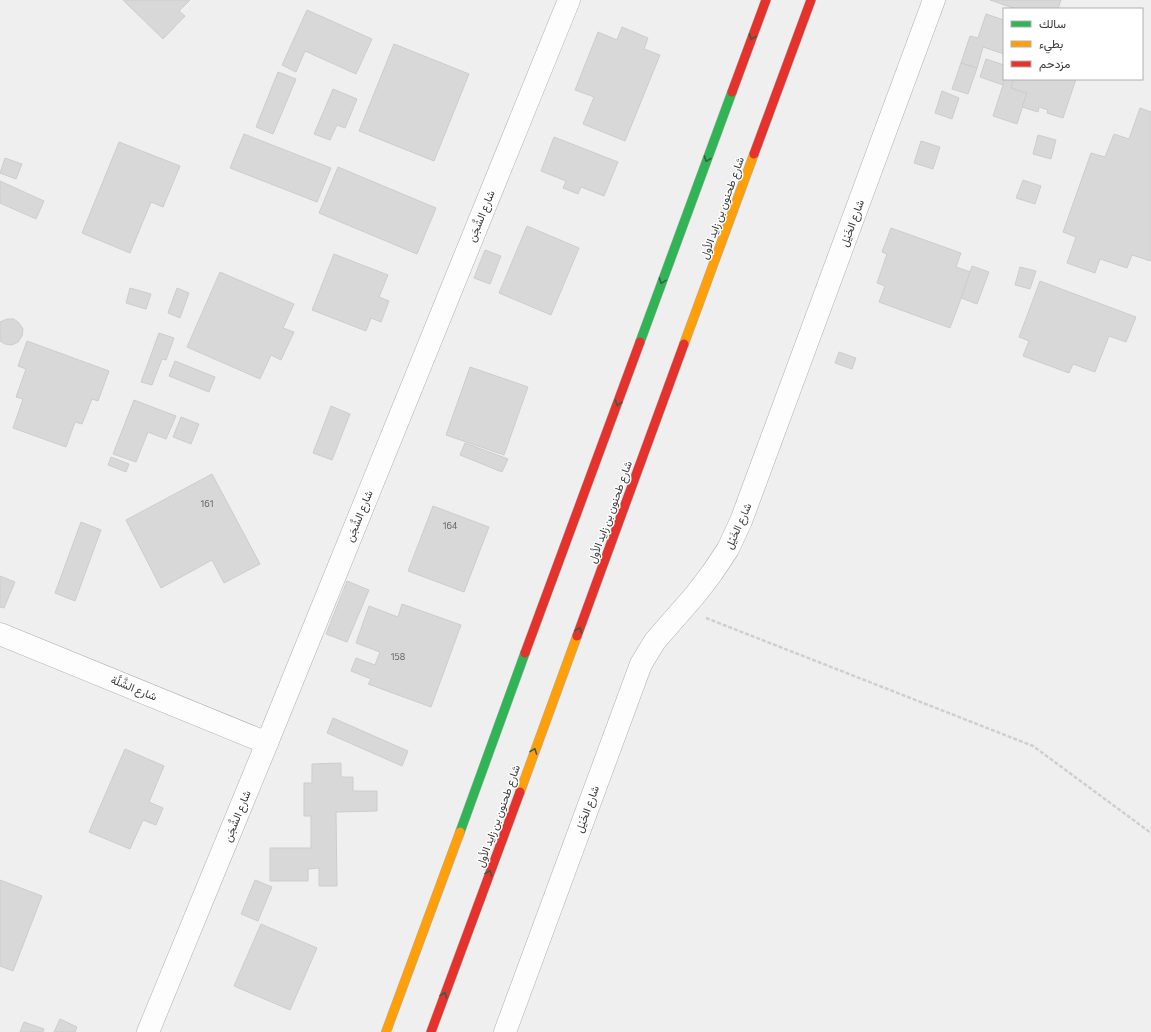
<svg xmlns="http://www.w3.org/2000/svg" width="1151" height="1032" font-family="Commissioner,Vazirmatn,sans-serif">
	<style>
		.building { fill: #d8d8d8; stroke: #cdcdcd }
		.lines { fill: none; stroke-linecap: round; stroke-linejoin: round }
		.street-casing { stroke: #b0b0b0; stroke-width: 23 }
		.fast-casing { stroke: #b0b0b0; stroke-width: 10 }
		.slow-casing { stroke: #b0b0b0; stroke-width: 10 }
		.jam-casing { stroke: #b0b0b0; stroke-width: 10 }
		.path { stroke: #cfcfd0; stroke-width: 2.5; stroke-dasharray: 4 2; stroke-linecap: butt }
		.street { stroke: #fdfdfd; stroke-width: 22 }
		.fast { stroke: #30b455; stroke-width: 9 }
		.slow { stroke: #ff9f0a; stroke-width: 9 }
		.jam { stroke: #e5322d; stroke-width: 9 }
		.oneway { stroke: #365e42 }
		.labels { text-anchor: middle; stroke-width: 3; stroke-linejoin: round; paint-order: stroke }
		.number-label { font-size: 9px; fill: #626262 }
		.street-label { font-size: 11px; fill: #39393a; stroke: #fff }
	</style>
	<rect width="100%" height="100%" fill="#efefef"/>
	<!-- building -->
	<g class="building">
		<polygon points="123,0 190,0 179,11 185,16 163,39"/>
		<polygon points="990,0 1061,0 1058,9 1016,9"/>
		<polygon points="307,10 372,39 356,74 305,51 296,72 282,65"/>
		<polygon points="986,14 1004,20 1004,54 983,47 977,68 961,63 970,36 978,38"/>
		<polygon points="622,27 648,38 644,49 660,55 625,141 583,124 594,97 575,90 598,32 617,40"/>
		<polygon points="394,44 469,74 434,161 359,131"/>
		<polygon points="986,59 1004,65 1005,79 1003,85 980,77"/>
		<polygon points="961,63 977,68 968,94 952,89"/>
		<polygon points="278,72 296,79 273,134 256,127"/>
		<polygon points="1005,79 1014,79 1011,88 1027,93 1017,124 993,116"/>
		<polygon points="1014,79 1076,79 1063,118 1047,113 1048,110 1039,107 1038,112 1022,107 1027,93 1011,88"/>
		<polygon points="333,89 357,99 345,128 337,125 330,140 314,134"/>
		<polygon points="942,91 959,98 952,119 935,113"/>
		<polygon points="1140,108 1151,112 1151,261 1132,255 1127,268 1100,259 1095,273 1067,263 1076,237 1063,232 1091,153 1105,157 1114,134 1129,139"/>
		<polygon points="244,134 331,168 317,202 230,168"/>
		<polygon points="1038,135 1056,140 1051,159 1033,154"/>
		<polygon points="554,137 618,162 604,196 581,187 578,194 563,188 566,181 541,171"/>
		<polygon points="921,141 940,147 933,169 914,163"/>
		<polygon points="119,142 180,166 163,207 151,202 130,253 82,233"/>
		<polygon points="5,158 22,164 16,179 0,173"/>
		<polygon points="338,167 436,208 417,254 319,213"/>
		<polygon points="1023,180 1041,186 1035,204 1016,198"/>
		<polygon points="0,181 44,201 36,219 0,203"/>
		<polygon points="527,226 579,248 551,315 499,293"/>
		<polygon points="891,228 961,253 956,267 971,272 950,328 879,302 885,286 877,283 887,254 882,252"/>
		<polygon points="485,250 501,256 490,284 474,278"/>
		<polygon points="334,254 388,275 379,297 389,301 381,322 371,318 366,331 312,310"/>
		<polygon points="972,266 989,272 977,304 961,298"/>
		<polygon points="1020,267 1036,271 1030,289 1015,285"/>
		<polygon points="220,272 294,304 283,328 294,332 281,360 271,355 260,379 187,347"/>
		<polygon points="1040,281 1136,317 1126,342 1109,336 1095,372 1073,364 1069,373 1023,356 1029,341 1019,337"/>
		<polygon points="130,288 151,294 146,309 126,303"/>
		<polygon points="177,288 189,293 180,318 168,313"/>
		<polygon points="7,319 14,319 19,323 23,329 22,336 18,342 12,345 5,344 0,341 0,322"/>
		<polygon points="159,333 174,338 166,360 162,359 152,385 141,382"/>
		<polygon points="27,341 109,371 98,401 92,399 82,424 75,422 66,447 13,428 23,399 16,397 26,369 18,366"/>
		<polygon points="839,352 856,358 852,369 835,363"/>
		<polygon points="175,361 215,377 209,392 169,376"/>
		<polygon points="470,367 528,387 504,455 446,435"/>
		<polygon points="134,400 176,416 166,439 148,432 136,462 113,454"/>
		<polygon points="331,406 350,414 332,460 313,453"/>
		<polygon points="181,417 199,424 191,444 173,437"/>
		<polygon points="465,443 508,459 502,472 460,455"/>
		<polygon points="111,457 129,464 126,472 108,465"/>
		<polygon points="212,474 260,564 224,583 212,560 161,588 126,520"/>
		<polygon points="433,506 489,527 464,592 408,571"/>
		<polygon points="81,522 101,530 75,601 55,593"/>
		<polygon points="0,576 15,582 4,608 0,607"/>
		<polygon points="347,581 369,590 347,642 326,634"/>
		<polygon points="402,604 461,625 431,707 368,684 371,679 351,671 356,658 375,665 380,652 356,643 369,606 398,617"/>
		<polygon points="333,718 408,751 402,766 327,733"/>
		<polygon points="125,749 164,766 149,802 163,808 156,825 143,820 130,849 89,832"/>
		<polygon points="341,763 341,777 353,777 353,791 377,791 377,811 336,812 337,886 319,886 319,868 308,869 308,881 270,881 270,848 311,848 311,816 304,816 304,783 312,783 312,764"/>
		<polygon points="0,880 42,896 13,971 0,966"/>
		<polygon points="255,880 272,887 258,921 241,914"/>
		<polygon points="261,924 317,948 290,1010 234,986"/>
		<polygon points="60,1019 77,1027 75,1032 54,1032"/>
		<polygon points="24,1022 44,1029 43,1032 20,1032"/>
	</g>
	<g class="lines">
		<!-- street casing -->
		<g class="street-casing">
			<g id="street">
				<polyline points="0,634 267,743"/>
				<polyline points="148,1032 267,743 569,0"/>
				<polyline points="505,1032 641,664 655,641 696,594 712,573 728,549 741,521 934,0"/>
			</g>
		</g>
		<!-- fast casing -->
		<g class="fast-casing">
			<g id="fast">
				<polyline points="640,342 732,92"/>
				<polyline points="460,832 525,653"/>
			</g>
		</g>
		<!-- slow casing -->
		<g class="slow-casing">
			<g id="slow">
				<polyline points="684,344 754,154"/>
				<polyline points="520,792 577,636"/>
				<polyline points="386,1032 460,832"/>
			</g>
		</g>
		<!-- jam casing -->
		<g class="jam-casing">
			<g id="jam">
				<polyline points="732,92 766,0"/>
				<polyline points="754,154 811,0"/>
				<polyline points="577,636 684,344"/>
				<polyline points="525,653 640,342"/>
				<polyline points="431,1032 520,792"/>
			</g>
		</g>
		<!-- path -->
		<polyline class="path" points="706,618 1033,746 1151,833"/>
		<!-- street -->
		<use href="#street" class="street"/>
		<!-- fast -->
		<use href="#fast" class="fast"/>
		<!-- slow -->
		<use href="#slow" class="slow"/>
		<!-- jam -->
		<use href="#jam" class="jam"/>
	</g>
	<!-- one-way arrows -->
	<defs><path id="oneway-chevron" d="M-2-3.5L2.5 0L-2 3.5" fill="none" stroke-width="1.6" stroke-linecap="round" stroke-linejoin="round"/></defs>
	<g class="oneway">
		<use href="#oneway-chevron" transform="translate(752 37) rotate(110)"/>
		<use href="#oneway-chevron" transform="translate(707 159) rotate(110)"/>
		<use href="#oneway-chevron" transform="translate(662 281) rotate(110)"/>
		<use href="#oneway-chevron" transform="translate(618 403) rotate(110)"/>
		<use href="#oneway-chevron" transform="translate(579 630) rotate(-70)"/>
		<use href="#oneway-chevron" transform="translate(534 751) rotate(-70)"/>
		<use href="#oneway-chevron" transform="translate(489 873) rotate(-70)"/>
		<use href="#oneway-chevron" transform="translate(444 995) rotate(-70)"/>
	</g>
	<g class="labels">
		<!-- number labels -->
		<g class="number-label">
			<text x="207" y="507">161</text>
			<text x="450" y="529">164</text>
			<text x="398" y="660">158</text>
		</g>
		<!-- street labels -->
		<g class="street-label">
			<text transform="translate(722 208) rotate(-70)" y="4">شارع طحنون بن زايد الأول</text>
			<text transform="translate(481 216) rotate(-68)" y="4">شارع الشَّجَن</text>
			<text transform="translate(852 223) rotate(-70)" y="4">شارع الخَيْل</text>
			<text transform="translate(610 512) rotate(-70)" y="4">شارع طحنون بن زايد الأول</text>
			<text transform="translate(359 516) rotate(-68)" y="4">شارع الشَّجَن</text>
			<text transform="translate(738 526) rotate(-66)" y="4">شارع الخَيْل</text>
			<text transform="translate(134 688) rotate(22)" y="4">شارع الشَّلَّة</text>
			<text transform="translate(587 809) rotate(-70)" y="4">شارع الخَيْل</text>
			<text transform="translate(237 816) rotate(-68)" y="4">شارع الشَّجَن</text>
			<text transform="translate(498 816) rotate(-70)" y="4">شارع طحنون بن زايد الأول</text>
		</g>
	</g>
	<!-- legend -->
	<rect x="1003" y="8" width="140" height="72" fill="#ffffff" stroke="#b0b0b0"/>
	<rect x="1011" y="21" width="20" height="6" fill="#30b455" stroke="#b0b0b0"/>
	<text x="1039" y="28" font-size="12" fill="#39393a">سالك</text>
	<rect x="1011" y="41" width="20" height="6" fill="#ff9f0a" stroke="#b0b0b0"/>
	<text x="1039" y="48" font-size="12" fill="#39393a">بطيء</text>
	<rect x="1011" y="61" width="20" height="6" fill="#e5322d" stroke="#b0b0b0"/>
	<text x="1039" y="68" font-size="12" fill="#39393a">مزدحم</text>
</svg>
